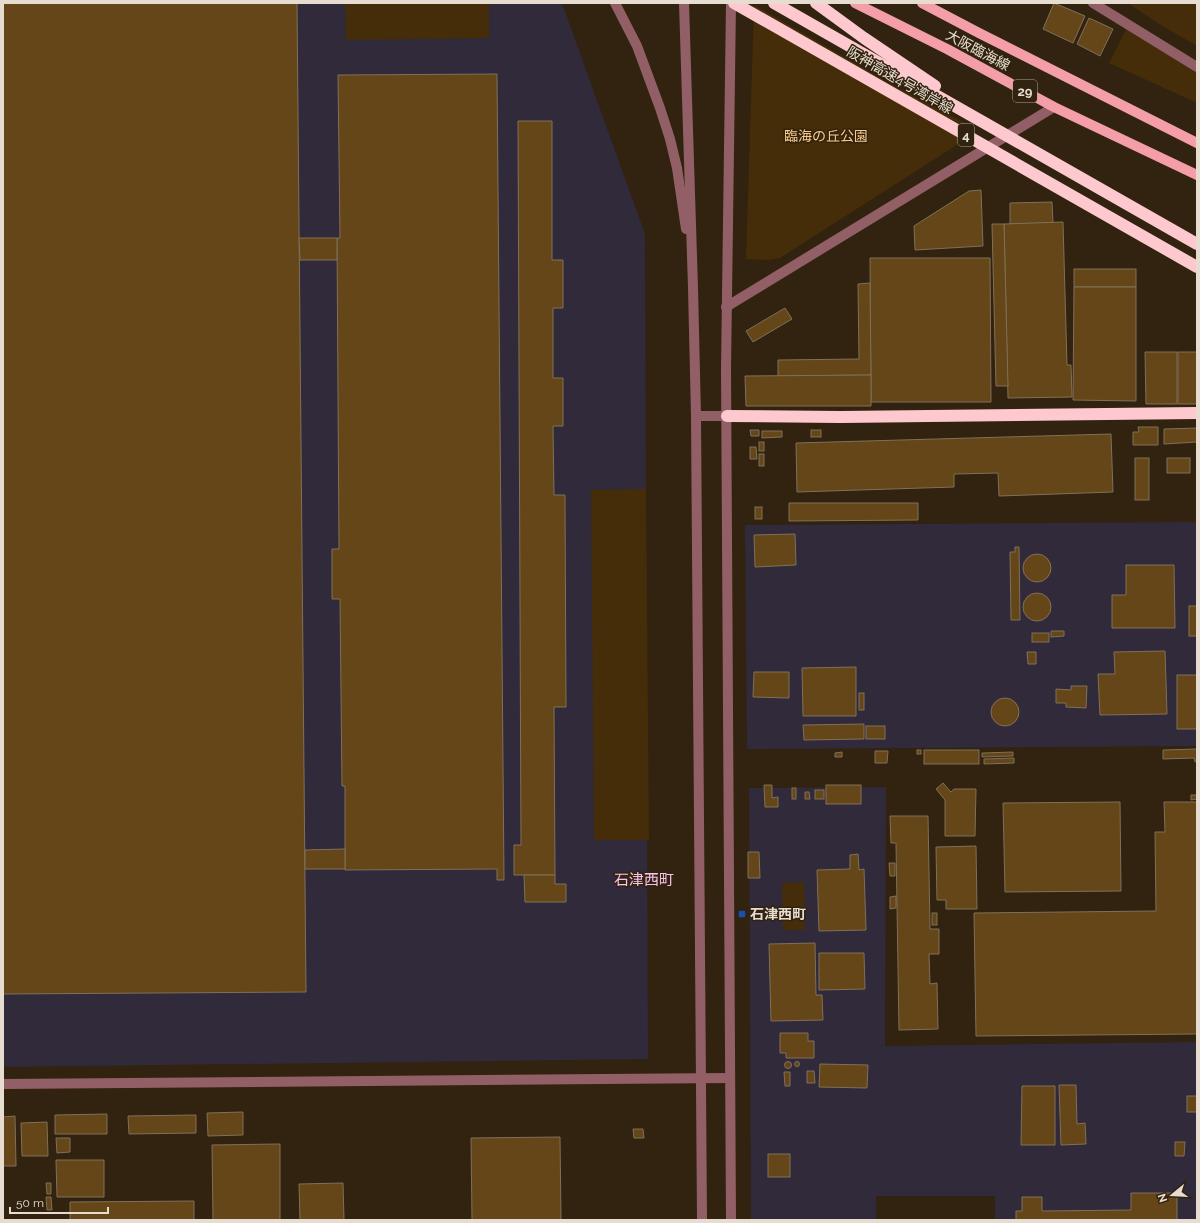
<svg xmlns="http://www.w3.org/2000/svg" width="1200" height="1223" font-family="Raleway,'Noto Sans JP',sans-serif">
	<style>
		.industrial { fill: #312a3a }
		.green { fill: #442d08 }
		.building { fill: #644618; stroke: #807059 }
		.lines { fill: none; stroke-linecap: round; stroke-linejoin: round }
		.minor { stroke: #935f66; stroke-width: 10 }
		.major { stroke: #f49eaa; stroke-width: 10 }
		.highway { stroke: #fdc8ce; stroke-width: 12 }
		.transit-dot { fill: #1a4fb4; stroke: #31230f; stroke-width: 1.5 }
		.labels { text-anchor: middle; stroke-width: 3; stroke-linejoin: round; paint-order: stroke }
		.shield { fill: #31230f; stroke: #b0a596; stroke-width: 1 }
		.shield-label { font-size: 13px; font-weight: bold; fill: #e6ddd0 }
		.street-label { font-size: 14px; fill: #e6ddd0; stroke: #31230f }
		.park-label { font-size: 14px; fill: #f9ca89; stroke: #31230f }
		.poi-label { font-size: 14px; font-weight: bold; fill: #e6ddd0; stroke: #31230f; text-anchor: start }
		.neighbourhood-label { font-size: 15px; fill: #f7c2eb; stroke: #31230f }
	</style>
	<rect width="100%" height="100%" fill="#31230f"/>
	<!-- industrial -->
	<g class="industrial">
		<polygon points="3,3 562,3 645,234 648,1059 3,1067"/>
		<polygon points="1197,522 1197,746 747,749 745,525"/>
		<polygon points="886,787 885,1046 1197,1042 1197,1220 995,1220 995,1196 876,1196 876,1220 751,1220 749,788"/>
	</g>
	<!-- green -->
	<g class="green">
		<polygon points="345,3 489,3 489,38 346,40"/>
		<polygon points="1128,3 1197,3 1197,46 1159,24"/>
		<polygon points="754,5 889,83 972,127 974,134 780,258 768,260 746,259"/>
		<polygon points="1127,28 1197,73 1197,103 1109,63"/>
		<polygon points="646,489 649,840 594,840 591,490"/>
		<polygon points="804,882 805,930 783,930 782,883"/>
	</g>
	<!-- building -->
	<g class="building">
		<polygon points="3,3 297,3 306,992 3,994"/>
		<polygon points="1054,3 1085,16 1073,43 1043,29"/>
		<polygon points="1089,18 1113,29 1100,56 1077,44"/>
		<polygon points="497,74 504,880 497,880 497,869 345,870 345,786 342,786 340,599 332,599 332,549 339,549 337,238 340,238 338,75"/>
		<polygon points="518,121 552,121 552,260 563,260 563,308 553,308 553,378 563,378 563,426 553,426 554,495 565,495 566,707 554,707 555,875 514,875 514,845 521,845"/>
		<polygon points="981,190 983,246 915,250 914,226 969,191"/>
		<polygon points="1052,202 1053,223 1010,224 1010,203"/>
		<polygon points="1063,222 1067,365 1071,365 1072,397 1008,398 1004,224"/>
		<polygon points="992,224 1004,224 1008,386 996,386"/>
		<polygon points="299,238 337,238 337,260 300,260"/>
		<polygon points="870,258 990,258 991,402 871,402"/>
		<rect x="1074" y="269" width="62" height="18"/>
		<polygon points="870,283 871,375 778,376 778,360 859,359 858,284"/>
		<polygon points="1074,287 1136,287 1136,401 1073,400"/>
		<polygon points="785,308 792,319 753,342 746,331"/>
		<polygon points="1145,352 1177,352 1177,404 1146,404"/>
		<rect x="1178" y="352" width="19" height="52"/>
		<polygon points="871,375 871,406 746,406 745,376"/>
		<polygon points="1138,427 1158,427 1158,445 1133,445 1133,432 1139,432"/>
		<polygon points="1197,428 1197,442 1164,444 1164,429"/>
		<polygon points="750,430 759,430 759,436 751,436"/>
		<rect x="811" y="430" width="10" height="7"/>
		<polygon points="762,431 782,431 782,437 762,438"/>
		<polygon points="1111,434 1113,492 999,496 998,473 954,474 954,487 797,492 796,443"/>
		<rect x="759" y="442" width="5" height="9"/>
		<polygon points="750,447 756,447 757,459 750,459"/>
		<rect x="759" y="454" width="5" height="12"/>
		<rect x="1135" y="458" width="14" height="42"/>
		<rect x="1167" y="458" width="23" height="15"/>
		<polygon points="789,503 918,503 918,520 789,521"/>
		<rect x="755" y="507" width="7" height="12"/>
		<polygon points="795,534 796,565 755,567 754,535"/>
		<polygon points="1015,547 1019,547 1020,620 1011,620 1010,552 1015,552"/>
		<circle cx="1037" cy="568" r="14"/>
		<polygon points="1126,565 1174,565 1175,628 1112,628 1112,595 1126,595"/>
		<circle cx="1037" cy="607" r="14"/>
		<rect x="1189" y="606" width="8" height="30"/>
		<polygon points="1051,631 1064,631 1064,636 1051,637"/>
		<rect x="1032" y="633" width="17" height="9"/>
		<polygon points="1165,651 1167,714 1100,715 1098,674 1115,674 1114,652"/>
		<polygon points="1027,652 1036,652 1036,664 1028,664"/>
		<polygon points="856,667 856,716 803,716 802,668"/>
		<polygon points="754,672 789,672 789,698 753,697"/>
		<rect x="1177" y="675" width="20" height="54"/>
		<polygon points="1071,686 1087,686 1086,708 1066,707 1066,703 1056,703 1056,689 1071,690"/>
		<rect x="859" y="693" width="5" height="17"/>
		<circle cx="1005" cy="712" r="14"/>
		<polygon points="864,724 864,739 804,740 803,725"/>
		<rect x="866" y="726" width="19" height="13"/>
		<polygon points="1197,749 1197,761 1195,762 1194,758 1163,759 1163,750"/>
		<rect x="917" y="750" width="4" height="4"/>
		<rect x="924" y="750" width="55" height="14"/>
		<polygon points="875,751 888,751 887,763 875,763"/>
		<polygon points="842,752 842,757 835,757 835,753"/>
		<polygon points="1013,752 1013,756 982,757 982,753"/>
		<polygon points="1014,758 1014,763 984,764 984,759"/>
		<polygon points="943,783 951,792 954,789 976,789 975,836 945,836 945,800 936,789"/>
		<polygon points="764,785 772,785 772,798 778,797 778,807 765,807"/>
		<rect x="826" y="785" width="35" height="19"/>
		<rect x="792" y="788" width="4" height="11"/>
		<rect x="815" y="790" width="9" height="9"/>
		<polygon points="805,792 809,792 810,799 805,799"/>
		<polygon points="1191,795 1197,795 1197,799 1191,800"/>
		<polygon points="1120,802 1121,891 1005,892 1003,803"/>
		<polygon points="1164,802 1197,802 1197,1034 976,1036 974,913 1156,911 1155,832 1165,832"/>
		<polygon points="890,816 928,816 930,929 939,929 939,954 929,954 930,984 937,983 938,1029 899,1030 896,843 891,843"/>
		<polygon points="976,846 977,909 946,909 946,900 937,900 936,847"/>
		<polygon points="345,849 345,869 305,869 305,850"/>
		<polygon points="748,852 759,852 760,878 748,878"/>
		<polygon points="858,854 859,870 864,869 866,930 819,931 817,870 850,869 850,855"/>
		<polygon points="889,863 895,863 895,876 890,876"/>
		<polygon points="524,875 555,875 555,884 566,884 566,902 525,902"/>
		<polygon points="896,896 896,908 890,909 890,897"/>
		<rect x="932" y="913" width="5" height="12"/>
		<polygon points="815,943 816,995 822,995 823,1020 771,1021 769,944"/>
		<polygon points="819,953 864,953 865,989 819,990"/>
		<polygon points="780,1033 808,1033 808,1041 814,1041 814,1058 786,1058 786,1053 780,1053"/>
		<circle cx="797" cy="1064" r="2.5"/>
		<circle cx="788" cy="1065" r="3.5"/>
		<polygon points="820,1064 868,1065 867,1088 819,1087"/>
		<polygon points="807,1071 814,1071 815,1083 807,1083"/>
		<polygon points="784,1072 790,1072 790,1086 785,1086"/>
		<polygon points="1059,1085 1076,1085 1077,1124 1085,1123 1086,1144 1061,1145"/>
		<polygon points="1022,1086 1055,1086 1055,1145 1021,1145"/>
		<rect x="1187" y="1096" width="10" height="16"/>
		<polygon points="243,1112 243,1135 208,1136 207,1113"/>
		<polygon points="107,1114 107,1134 55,1134 55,1115"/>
		<polygon points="196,1115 196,1133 129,1134 128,1116"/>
		<polygon points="15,1116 16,1166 3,1166 3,1117"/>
		<polygon points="47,1122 48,1156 22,1156 21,1123"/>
		<polygon points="633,1129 643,1129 644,1138 634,1138"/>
		<polygon points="560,1137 561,1220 472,1220 471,1138"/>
		<polygon points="56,1138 70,1138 70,1152 57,1153"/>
		<polygon points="1175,1142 1185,1142 1184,1156 1175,1156"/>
		<polygon points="280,1144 280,1220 213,1220 212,1145"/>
		<rect x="768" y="1154" width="22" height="23"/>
		<polygon points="56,1160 104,1160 104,1197 57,1197"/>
		<polygon points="46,1183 51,1183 51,1194 47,1194"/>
		<polygon points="343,1183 344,1220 300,1220 299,1184"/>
		<polygon points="1131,1193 1177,1193 1177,1220 1016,1220 1016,1211 1022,1211 1022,1197 1042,1197 1042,1211 1131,1210"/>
		<polygon points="46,1197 51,1197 52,1210 47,1210"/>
		<polygon points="194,1201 194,1220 70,1220 70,1202"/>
	</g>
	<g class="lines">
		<!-- minor -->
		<g class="minor">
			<polyline points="615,3 637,46 660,108 670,139 677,168 686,229"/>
			<polyline points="684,3 693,288 696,416 702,1220"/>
			<polyline points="731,3 726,369 731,1220"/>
			<polyline points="1093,3 1197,67"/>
			<polyline points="726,307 1054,107"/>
			<polyline points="696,416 727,416"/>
			<polyline points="3,1084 730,1078"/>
		</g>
		<!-- major -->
		<g class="major">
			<polyline points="855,3 947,49 1054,107 1197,175"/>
			<polyline points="922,3 979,33 1197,143"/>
		</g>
		<!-- highway -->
		<g class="highway">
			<polyline points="734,3 1197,267"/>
			<polyline points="774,3 1197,244"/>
			<polyline points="816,3 864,38 935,86"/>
			<polyline points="727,416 841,417 1197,413"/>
		</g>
	</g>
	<!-- markers -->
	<rect class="transit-dot" x="738" y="910" width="8" height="8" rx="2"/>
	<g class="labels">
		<!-- shield labels -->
		<g class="shield">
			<rect x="1013" y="80" width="24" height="22" rx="3"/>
			<rect x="958" y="124" width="16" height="22" rx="3"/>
		</g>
		<g class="shield-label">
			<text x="1025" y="96">29</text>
			<text x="966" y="140">4</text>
		</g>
		<!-- street labels -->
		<g class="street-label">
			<text transform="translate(978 50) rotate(28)" y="5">大阪臨海線</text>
			<text transform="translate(900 80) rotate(30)" y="5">阪神高速4号湾岸線</text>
		</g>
		<!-- park labels -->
		<g class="park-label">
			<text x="826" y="141">臨海の丘公園</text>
		</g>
		<!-- poi labels -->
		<g class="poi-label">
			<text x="750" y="919">石津西町</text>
		</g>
		<!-- neighbourhood labels -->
		<g class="neighbourhood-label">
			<text x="644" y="885">石津西町</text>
		</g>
	</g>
	<!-- border -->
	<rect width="1200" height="1223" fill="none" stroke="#e6ddd0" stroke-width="8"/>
	<!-- north arrow -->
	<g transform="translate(1172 1195) rotate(252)" stroke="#31230f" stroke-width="3" paint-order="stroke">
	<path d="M0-3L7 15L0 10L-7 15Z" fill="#e6ddd0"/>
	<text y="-6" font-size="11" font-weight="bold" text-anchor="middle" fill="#e6ddd0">N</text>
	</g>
	<!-- scale -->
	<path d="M10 1207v6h98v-6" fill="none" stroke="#e6ddd0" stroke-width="2"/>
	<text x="16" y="1207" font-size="12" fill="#e6ddd0" stroke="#31230f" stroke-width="3" paint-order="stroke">50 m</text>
</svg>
